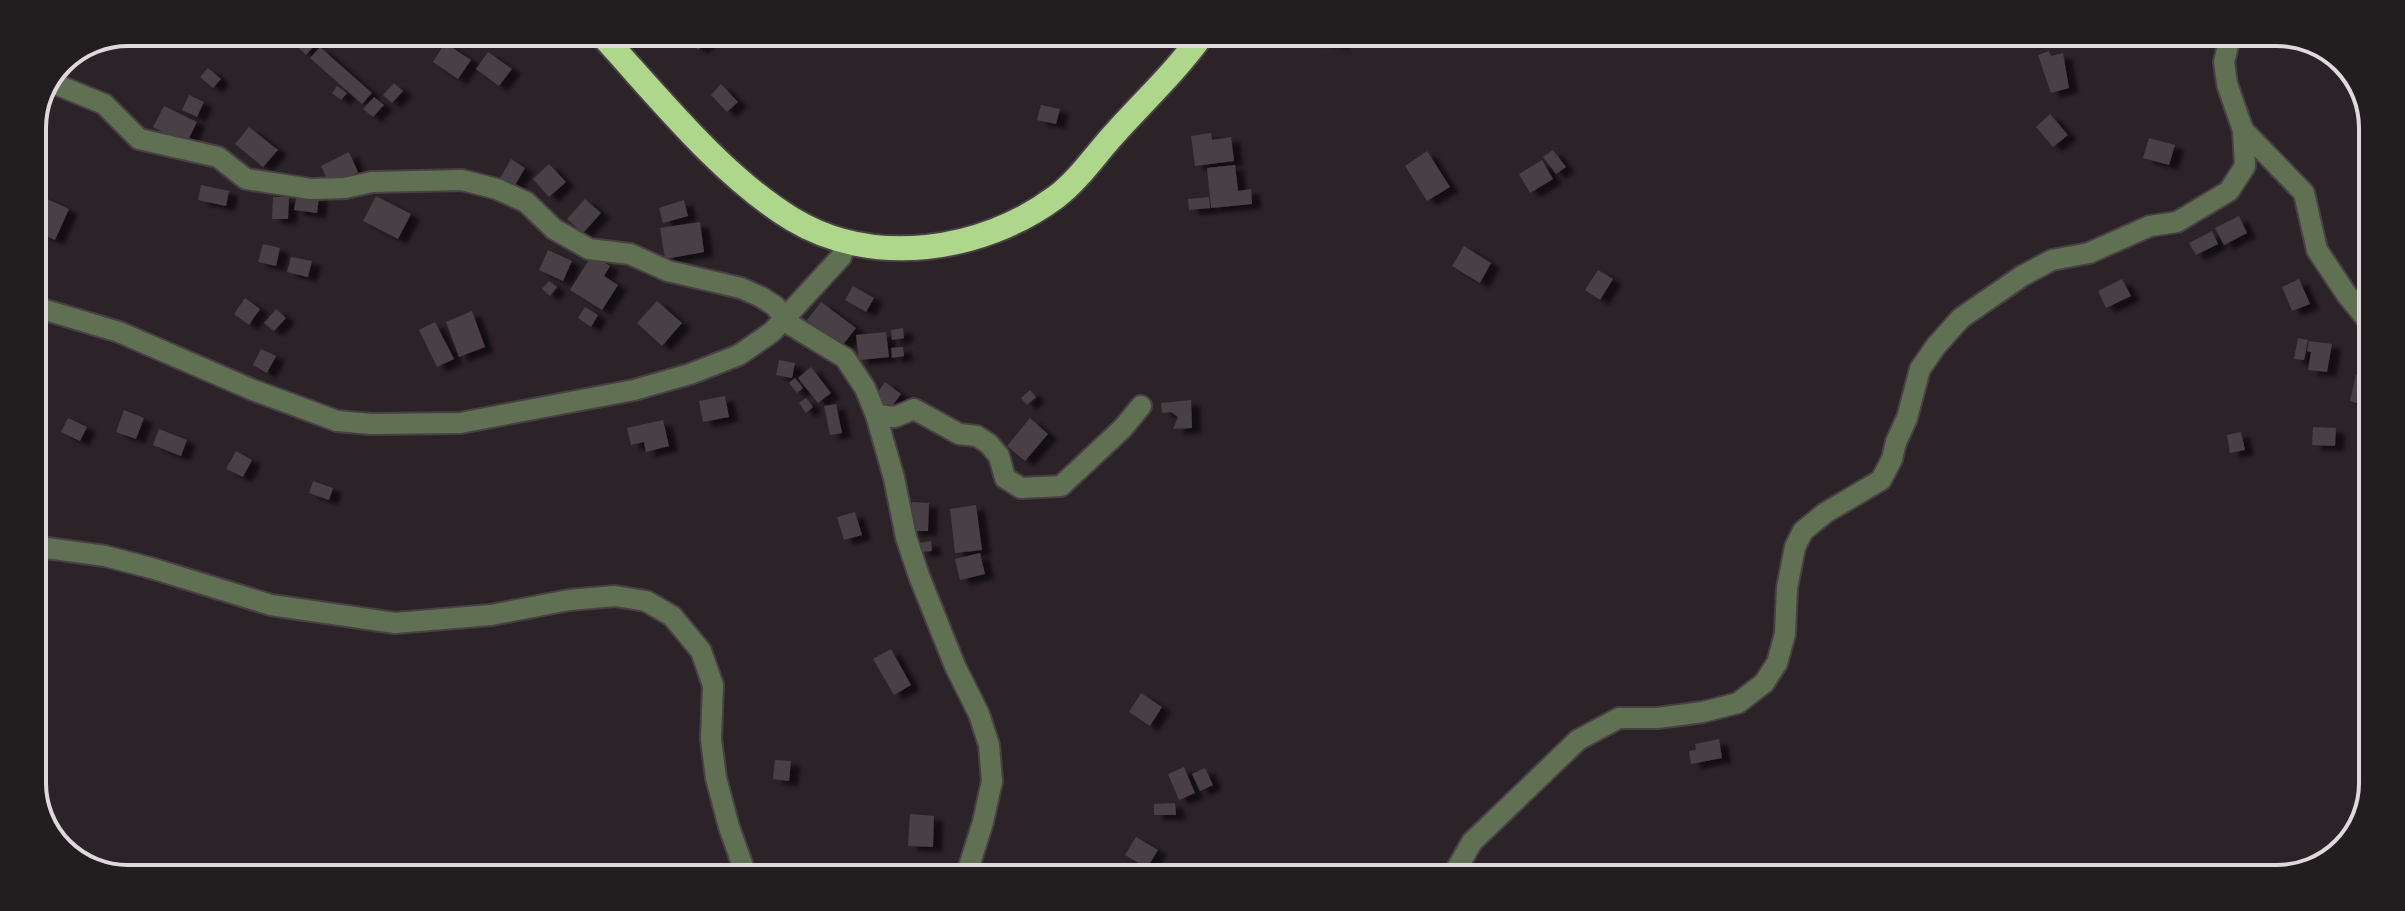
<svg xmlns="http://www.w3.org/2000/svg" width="2405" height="911" font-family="Rubik,sans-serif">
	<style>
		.building { fill: #483f45; filter: url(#shadow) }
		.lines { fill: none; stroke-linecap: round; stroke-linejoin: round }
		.minor-casing { stroke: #494046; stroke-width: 24 }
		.highway-casing { stroke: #494046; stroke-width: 28 }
		.minor { stroke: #607052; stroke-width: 20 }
		.highway { stroke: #afd78b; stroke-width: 24 }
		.rim { fill: none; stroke: #dfd9dd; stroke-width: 4 }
	</style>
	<defs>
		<filter id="shadow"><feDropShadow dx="9" dy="5" stdDeviation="2" flood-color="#0009"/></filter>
	</defs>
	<rect width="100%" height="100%" fill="#2c2329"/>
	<!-- building -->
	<g class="building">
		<polygon points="293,32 304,32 316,44 306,55 288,38"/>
		<polygon points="694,33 715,33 698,50 688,39"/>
		<polygon points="1312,35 1342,35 1340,45 1311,40"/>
		<polygon points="445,43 471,60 458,79 433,62"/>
		<polygon points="320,47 372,93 362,104 310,58"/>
		<polygon points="2049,51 2051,56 2063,53 2069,88 2051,93 2038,55"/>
		<polygon points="488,52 512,69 499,86 476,69"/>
		<polygon points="208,68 221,79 213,88 200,77"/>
		<polygon points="394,83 403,91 392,103 383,95"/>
		<polygon points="721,84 738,102 727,112 711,95"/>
		<polygon points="337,86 347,93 341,100 332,93"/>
		<polygon points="189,95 204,102 197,117 182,110"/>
		<polygon points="374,97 384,105 373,117 363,109"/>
		<polygon points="1041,105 1060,109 1056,124 1037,120"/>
		<polygon points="164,106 197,122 186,144 153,127"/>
		<polygon points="2050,114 2068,135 2053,147 2036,127"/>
		<polygon points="249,127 278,150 263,167 235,144"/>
		<polygon points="1211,133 1212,140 1231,137 1234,161 1195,166 1191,136"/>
		<polygon points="2149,138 2175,145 2169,165 2143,158"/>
		<polygon points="1553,150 1566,167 1556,174 1543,157"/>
		<polygon points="1427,151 1450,187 1427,201 1405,166"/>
		<polygon points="349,152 358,172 330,185 321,166"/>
		<polygon points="511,159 525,168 514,187 500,178"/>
		<polygon points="1542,160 1553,179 1530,193 1519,174"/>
		<polygon points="549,164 566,182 549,197 533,179"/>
		<polygon points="1235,165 1238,191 1251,189 1252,204 1211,208 1207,168"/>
		<polygon points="201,185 229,191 226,206 198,200"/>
		<polygon points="32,192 69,209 55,240 32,230"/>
		<polygon points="297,194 319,197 317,213 294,210"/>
		<polygon points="376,196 411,214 398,239 363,221"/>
		<polygon points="273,197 289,197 288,219 272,219"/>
		<polygon points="1209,197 1210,208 1189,210 1188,199"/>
		<polygon points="585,199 601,213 583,233 567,219"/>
		<polygon points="684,200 688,216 663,223 659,208"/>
		<polygon points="2239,216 2247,233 2224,245 2215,228"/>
		<polygon points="700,222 704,252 665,259 660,228"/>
		<polygon points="2212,231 2218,244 2196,255 2189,243"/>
		<polygon points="263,244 280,248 276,266 258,262"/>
		<polygon points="1464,246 1491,263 1480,283 1452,266"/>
		<polygon points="548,250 572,261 563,281 539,270"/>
		<polygon points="592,255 610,266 604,276 618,285 602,310 570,290"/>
		<polygon points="291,257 312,261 308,277 287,272"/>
		<polygon points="1598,270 1613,279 1600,300 1585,290"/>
		<polygon points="2122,279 2131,296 2106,308 2098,291"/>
		<polygon points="2299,279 2310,304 2292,311 2282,287"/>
		<polygon points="549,281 557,287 550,296 542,289"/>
		<polygon points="853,286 874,298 866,312 845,300"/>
		<polygon points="245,298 260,309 249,325 234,314"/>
		<polygon points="657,301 682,323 662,346 637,323"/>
		<polygon points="821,302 856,328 842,346 807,320"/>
		<polygon points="585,307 598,315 591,327 578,318"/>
		<polygon points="276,309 286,318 274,331 264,323"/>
		<polygon points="472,311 485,347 459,357 446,322"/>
		<polygon points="435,322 454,359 437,367 419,330"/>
		<polygon points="903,328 904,338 892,340 891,330"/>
		<polygon points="886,332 889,357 859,360 856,335"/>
		<polygon points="2298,338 2308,340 2304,360 2294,359"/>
		<polygon points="2309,341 2332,344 2327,372 2308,370 2311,352 2307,351"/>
		<polygon points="903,347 904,356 892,358 891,348"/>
		<polygon points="261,349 276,356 267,373 253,365"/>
		<polygon points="779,360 795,363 792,378 776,375"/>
		<polygon points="811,367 831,393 818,403 798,378"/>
		<polygon points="2356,375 2371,379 2368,406 2350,401"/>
		<polygon points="795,378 803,388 797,393 789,383"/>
		<polygon points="885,382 901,394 887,413 871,402"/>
		<polygon points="1030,390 1036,397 1027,405 1021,398"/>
		<polygon points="725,396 729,417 703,422 699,401"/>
		<polygon points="806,398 813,407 806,413 799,403"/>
		<polygon points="1191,400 1192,428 1173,429 1178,417 1171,412 1162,413 1161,403"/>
		<polygon points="836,404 842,433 830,435 824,406"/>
		<polygon points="124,410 144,418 136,439 116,432"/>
		<polygon points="68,418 87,427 80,441 61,432"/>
		<polygon points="1030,418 1048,434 1025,461 1007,446"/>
		<polygon points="663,420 669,446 646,452 644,442 631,445 627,428"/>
		<polygon points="2313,427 2336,428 2335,446 2312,445"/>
		<polygon points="159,429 187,440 181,456 153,445"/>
		<polygon points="2241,432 2245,450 2230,453 2227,435"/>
		<polygon points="236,451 252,460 243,477 226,469"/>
		<polygon points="313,481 333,488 329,500 309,493"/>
		<polygon points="912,502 929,503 928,531 910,531"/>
		<polygon points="976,505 982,550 955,553 950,509"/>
		<polygon points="855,512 862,535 844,540 837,517"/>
		<polygon points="931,541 932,551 920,552 919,543"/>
		<polygon points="980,553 985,574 960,580 955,559"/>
		<polygon points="891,649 911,685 894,695 873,659"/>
		<polygon points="1141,693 1162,707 1150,726 1129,712"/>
		<polygon points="1719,739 1722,758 1691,764 1689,751 1696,750 1695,744"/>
		<polygon points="775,760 791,761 789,781 773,779"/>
		<polygon points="1184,767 1195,793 1179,800 1168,774"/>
		<polygon points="1205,768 1213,785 1200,791 1192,774"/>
		<polygon points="1175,803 1176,815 1154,815 1154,804"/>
		<polygon points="910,814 934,816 933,847 908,846"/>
		<polygon points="1136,837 1158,850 1147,868 1125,855"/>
	</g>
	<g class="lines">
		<!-- minor casing -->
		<g class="minor-casing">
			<g id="minor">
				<polyline points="50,82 104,104 139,139 218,157 246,179 311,189 345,188 372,182 462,180 497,189 526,202 554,229 589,249 630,254 668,271 741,288 761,297 775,306 791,325 845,358 865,388 876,415 894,478 906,537 919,576 955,666 979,714 989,745 992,781 983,822 966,876"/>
				<polyline points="2243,130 2304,193 2317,250 2347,295 2371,324"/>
				<polyline points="32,306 119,332 253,390 337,421 371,424 460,423 634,390 690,374 739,355 772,332 841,257 846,243"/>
				<polyline points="876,415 895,417 914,409 959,434 977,436 989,444 999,456 1005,478 1021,488 1061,486 1123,428 1141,406"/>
				<polyline points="32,546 105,556 151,568 271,605 395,623 491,615 569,600 615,596 646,601 672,616 701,651 713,685 711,739 716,778 729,827 746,875"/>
				<polyline points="1452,877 1472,842 1578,740 1619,718 1657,718 1703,712 1738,703 1764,683 1777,663 1785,634 1787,588 1795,547 1803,531 1825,513 1881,480 1892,459 1896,442 1907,418 1920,369 1936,346 1961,318 2022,276 2052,260 2089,253 2150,226 2177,222 2229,191 2245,166 2243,130 2227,84 2224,62 2230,37"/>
			</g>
		</g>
		<!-- highway casing -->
		<g class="highway-casing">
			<path id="highway" d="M 600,33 C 656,94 721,176 792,219 C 873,268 982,252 1056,197 C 1080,179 1097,152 1118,130 C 1148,97 1176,71 1202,35"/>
		</g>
		<!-- minor -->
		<use href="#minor" class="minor"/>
		<!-- highway -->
		<use href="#highway" class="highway"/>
	</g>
	<!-- crop -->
	<path d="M0 0H2405V911H0ZM128 46H2277A82 82 0 0 1 2359 128V783A82 82 0 0 1 2277 865H128A82 82 0 0 1 46 783V128A82 82 0 0 1 128 46Z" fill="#221e20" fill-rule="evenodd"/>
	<path class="rim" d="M128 46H2277A82 82 0 0 1 2359 128V783A82 82 0 0 1 2277 865H128A82 82 0 0 1 46 783V128A82 82 0 0 1 128 46Z"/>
</svg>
